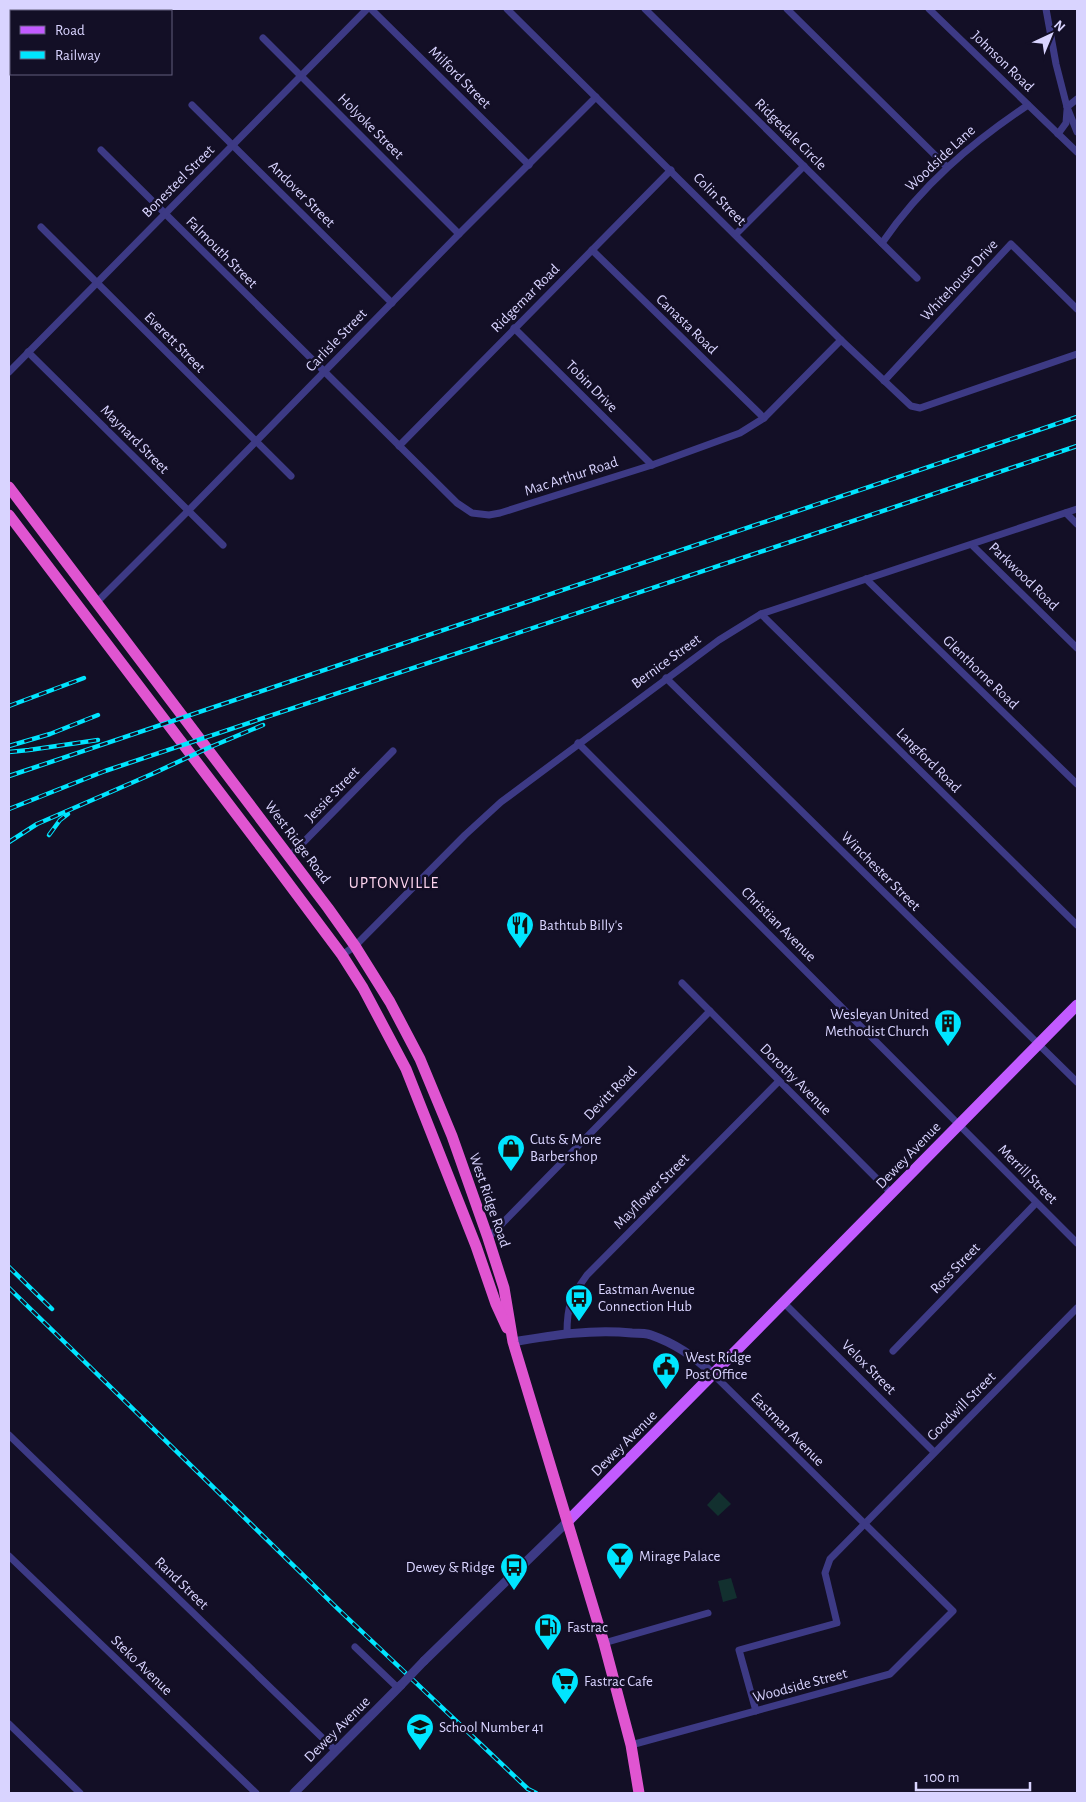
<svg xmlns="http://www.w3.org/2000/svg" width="1086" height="1802" font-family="'Alegreya Sans',sans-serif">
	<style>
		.green { fill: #12302f }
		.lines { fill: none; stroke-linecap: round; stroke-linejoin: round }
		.minor { stroke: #3d3a85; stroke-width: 7 }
		.tertiary { stroke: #3d3a85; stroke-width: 9 }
		.primary { stroke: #c25bff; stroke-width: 11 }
		.trunk { stroke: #e055d1; stroke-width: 11 }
		.rail-casing { stroke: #00e5ff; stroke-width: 4.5 }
		.rail { stroke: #130f26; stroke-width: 2.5; stroke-dasharray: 8; stroke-linecap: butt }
		.tertiary-bridge { stroke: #3d3a85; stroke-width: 9 }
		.labels { text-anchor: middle; stroke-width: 5; stroke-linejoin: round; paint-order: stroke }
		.street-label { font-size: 15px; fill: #d9d4ff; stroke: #130f26 }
		.poi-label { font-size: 15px; fill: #d9d4ff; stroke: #130f26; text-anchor: start }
		.neighbourhood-label { font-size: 16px; letter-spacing: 1px; fill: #ffd6f0; stroke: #130f26 }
	</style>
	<rect width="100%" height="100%" fill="#130f26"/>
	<!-- green -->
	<g class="green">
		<polygon points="719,1492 731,1504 718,1516 707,1505"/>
		<polygon points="731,1578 737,1598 723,1602 718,1581"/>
	</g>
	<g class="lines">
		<!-- minor -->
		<g class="minor">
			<polyline points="371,9 529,165"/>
			<polyline points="507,9 841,340 911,406 920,408 1077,354"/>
			<polyline points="645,9 917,278"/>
			<polyline points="787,9 947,167"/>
			<polyline points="929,9 1077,152"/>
			<polyline points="1046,9 1056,64 1067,107 1077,132"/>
			<polyline points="263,38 459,234"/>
			<polyline points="192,105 392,303"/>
			<polyline points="1067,107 1077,99"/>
			<polyline points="1058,134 1066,123 1067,110"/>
			<polyline points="101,150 457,503 472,513 489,515 500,513 652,465 740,433 764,418 841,340"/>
			<polyline points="41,227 291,476"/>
			<polyline points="736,234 804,166"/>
			<path d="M 882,243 C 922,185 970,144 1028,105"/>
			<polyline points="592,250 764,418"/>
			<polyline points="514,328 652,465"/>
			<polyline points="28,352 223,545"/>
			<polyline points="9,372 367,9"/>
			<polyline points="884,381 1011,244 1077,309"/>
			<polyline points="399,446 671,170"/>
			<polyline points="1066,513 1077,524"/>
			<polyline points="972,545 1077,648"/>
			<polyline points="866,579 1077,784"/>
			<polyline points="97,602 188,511 459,234 596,97"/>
			<polyline points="761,614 1077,925"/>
			<polyline points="666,678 1077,1082"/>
			<polyline points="578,743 1077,1243"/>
			<polyline points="290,856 393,751"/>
			<polyline points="342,955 355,946 465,835 501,802 719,640 761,614 1077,509"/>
			<polyline points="682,983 891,1193"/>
			<polyline points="488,1238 710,1011"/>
			<polyline points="783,1302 934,1452"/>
			<path d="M 567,1333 C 567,1305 571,1297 587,1275 L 779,1081"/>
			<polyline points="893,1351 1036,1203"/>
			<polyline points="9,1435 336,1751"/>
			<polyline points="9,1556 256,1793"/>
			<polyline points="604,1643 708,1613"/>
			<polyline points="355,1647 398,1688"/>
			<polyline points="756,1711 739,1650 837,1623 825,1573 830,1559 1077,1308"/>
			<polyline points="9,1724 80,1793"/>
			<polyline points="631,1745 890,1674 953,1611 713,1374"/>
		</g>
		<!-- tertiary -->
		<g class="tertiary">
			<path d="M 513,1342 C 553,1335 592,1329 632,1333 C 638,1333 646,1333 651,1335 C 674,1343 696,1358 713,1374"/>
			<polyline points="424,1661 568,1521"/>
			<polyline points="294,1793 401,1685"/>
		</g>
		<!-- primary -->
		<polyline class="primary" points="568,1521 1077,1005"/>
		<!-- trunk -->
		<g class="trunk">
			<polyline points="9,487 328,908 355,946 390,1002 420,1059 452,1136 488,1238 504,1288 513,1342 604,1643 631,1745 639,1793"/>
			<polyline points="9,515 268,856 342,955 363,988 406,1069 476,1246 496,1304 507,1328"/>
		</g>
		<!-- rail casing -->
		<g class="rail-casing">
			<g id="rail">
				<polyline points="9,706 84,678"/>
				<polyline points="9,746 50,734 98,715"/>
				<polyline points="9,752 29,750 98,740"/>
				<polyline points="9,776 1077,417"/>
				<polyline points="9,809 105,771 1077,446"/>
				<polyline points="49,835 60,820 68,814"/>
				<polyline points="9,842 37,824 152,774 208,748 263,725"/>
				<polyline points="9,1267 52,1309"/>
				<polyline points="9,1288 338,1609 528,1789 536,1793"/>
			</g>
		</g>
		<!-- rail -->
		<use href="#rail" class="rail"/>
		<!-- tertiary-bridge -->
		<polyline class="tertiary-bridge" points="401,1685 424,1661"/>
	</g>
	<!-- icons -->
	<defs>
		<g id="restaurant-pin" transform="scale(1.4375)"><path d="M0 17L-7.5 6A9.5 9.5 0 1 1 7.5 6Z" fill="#00e5ff" stroke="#130f26"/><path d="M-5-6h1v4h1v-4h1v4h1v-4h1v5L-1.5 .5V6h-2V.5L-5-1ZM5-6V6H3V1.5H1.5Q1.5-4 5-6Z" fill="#111"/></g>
		<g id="building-pin" transform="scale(1.4375)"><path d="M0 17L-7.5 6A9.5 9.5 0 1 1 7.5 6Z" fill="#00e5ff" stroke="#130f26"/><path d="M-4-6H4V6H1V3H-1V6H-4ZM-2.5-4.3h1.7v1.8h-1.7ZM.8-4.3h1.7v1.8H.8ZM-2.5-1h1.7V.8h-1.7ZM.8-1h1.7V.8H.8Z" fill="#111"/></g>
		<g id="shop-pin" transform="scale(1.4375)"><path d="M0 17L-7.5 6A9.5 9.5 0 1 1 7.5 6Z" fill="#00e5ff" stroke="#130f26"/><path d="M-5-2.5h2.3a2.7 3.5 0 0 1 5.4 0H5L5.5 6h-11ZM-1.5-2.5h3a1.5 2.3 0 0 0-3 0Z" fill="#111"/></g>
		<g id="bus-pin" transform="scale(1.4375)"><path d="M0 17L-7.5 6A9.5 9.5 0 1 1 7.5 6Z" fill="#00e5ff" stroke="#130f26"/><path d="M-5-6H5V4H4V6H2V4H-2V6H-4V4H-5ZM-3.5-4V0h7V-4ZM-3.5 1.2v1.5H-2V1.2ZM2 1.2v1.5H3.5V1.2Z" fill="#111"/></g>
		<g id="civic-pin" transform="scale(1.4375)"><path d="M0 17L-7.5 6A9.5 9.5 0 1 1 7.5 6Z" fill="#00e5ff" stroke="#130f26"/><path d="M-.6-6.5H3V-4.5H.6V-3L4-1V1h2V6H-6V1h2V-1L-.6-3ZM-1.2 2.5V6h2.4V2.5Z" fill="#111"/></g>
		<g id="bar-pin" transform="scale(1.4375)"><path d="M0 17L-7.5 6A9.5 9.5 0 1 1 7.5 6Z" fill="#00e5ff" stroke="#130f26"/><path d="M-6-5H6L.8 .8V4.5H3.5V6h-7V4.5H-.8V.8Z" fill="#111"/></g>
		<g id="fuel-pin" transform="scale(1.4375)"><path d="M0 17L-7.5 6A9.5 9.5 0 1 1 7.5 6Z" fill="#00e5ff" stroke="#130f26"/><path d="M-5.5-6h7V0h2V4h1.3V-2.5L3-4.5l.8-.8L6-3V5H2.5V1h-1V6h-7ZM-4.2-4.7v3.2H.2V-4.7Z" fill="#111"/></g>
		<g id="supermarket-pin" transform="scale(1.4375)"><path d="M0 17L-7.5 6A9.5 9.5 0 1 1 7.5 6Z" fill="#00e5ff" stroke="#130f26"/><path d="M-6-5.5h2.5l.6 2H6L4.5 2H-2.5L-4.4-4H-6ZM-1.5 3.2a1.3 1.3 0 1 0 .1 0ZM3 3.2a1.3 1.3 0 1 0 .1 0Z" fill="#111"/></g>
		<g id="school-pin" transform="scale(1.4375)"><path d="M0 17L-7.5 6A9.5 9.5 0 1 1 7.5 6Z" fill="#00e5ff" stroke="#130f26"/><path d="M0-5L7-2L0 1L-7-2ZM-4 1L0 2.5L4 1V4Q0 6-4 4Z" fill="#111"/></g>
	</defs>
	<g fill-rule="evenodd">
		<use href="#restaurant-pin" x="520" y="925"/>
		<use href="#building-pin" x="948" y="1023"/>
		<use href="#shop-pin" x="511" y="1148"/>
		<use href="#bus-pin" x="579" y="1298"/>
		<use href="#civic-pin" x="666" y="1366"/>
		<use href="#bar-pin" x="620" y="1556"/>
		<use href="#bus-pin" x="514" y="1567"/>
		<use href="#fuel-pin" x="548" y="1627"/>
		<use href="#supermarket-pin" x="565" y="1681"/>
		<use href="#school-pin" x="420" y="1727"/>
	</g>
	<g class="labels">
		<!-- street labels -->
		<g class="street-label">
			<text transform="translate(1003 61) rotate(44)" y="5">Johnson Road</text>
			<text transform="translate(460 77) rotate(45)" y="5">Milford Street</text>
			<text transform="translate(371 126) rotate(45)" y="5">Holyoke Street</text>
			<text transform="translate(791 134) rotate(45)" y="5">Ridgedale Circle</text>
			<text transform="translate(940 158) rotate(-43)" y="5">Woodside Lane</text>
			<text transform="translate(178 181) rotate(-45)" y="5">Bonesteel Street</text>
			<text transform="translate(302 194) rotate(45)" y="5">Andover Street</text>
			<text transform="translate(720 199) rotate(45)" y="5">Colin Street</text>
			<text transform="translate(222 252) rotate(45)" y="5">Falmouth Street</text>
			<text transform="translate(959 280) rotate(-47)" y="5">Whitehouse Drive</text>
			<text transform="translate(525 298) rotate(-45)" y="5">Ridgemar Road</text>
			<text transform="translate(687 324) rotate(44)" y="5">Canasta Road</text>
			<text transform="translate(336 340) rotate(-46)" y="5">Carlisle Street</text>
			<text transform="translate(175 342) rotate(45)" y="5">Everett Street</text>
			<text transform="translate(592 386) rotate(45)" y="5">Tobin Drive</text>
			<text transform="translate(135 439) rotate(45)" y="5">Maynard Street</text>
			<text transform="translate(571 476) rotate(-18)" y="5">Mac Arthur Road</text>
			<text transform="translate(1024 576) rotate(44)" y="5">Parkwood Road</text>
			<text transform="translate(666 661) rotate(-36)" y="5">Bernice Street</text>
			<text transform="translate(981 672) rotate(44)" y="5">Glenthorne Road</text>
			<text transform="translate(929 760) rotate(45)" y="5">Langford Road</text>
			<text transform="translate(332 794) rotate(-46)" y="5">Jessie Street</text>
			<text transform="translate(298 842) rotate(53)" y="5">West Ridge Road</text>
			<text transform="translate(881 871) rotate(45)" y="5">Winchester Street</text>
			<text transform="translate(779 924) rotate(45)" y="5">Christian Avenue</text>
			<text transform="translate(796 1079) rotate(45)" y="5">Dorothy Avenue</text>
			<text transform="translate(610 1093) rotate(-46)" y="5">Devitt Road</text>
			<text transform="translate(908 1155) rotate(-46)" y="5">Dewey Avenue</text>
			<text transform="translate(1028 1174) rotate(45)" y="5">Merrill Street</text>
			<text transform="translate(651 1191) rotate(-45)" y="5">Mayflower Street</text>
			<text transform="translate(490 1200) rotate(71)" y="5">West Ridge Road</text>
			<text transform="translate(955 1268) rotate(-46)" y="5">Ross Street</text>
			<text transform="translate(869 1367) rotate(45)" y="5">Velox Street</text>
			<text transform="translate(961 1406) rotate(-45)" y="5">Goodwill Street</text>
			<text transform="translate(788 1429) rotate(45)" y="5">Eastman Avenue</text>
			<text transform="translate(624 1443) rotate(-45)" y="5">Dewey Avenue</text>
			<text transform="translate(182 1583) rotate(44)" y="5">Rand Street</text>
			<text transform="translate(142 1665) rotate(44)" y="5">Steko Avenue</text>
			<text transform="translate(800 1685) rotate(-15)" y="5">Woodside Street</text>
			<text transform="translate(337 1729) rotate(-45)" y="5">Dewey Avenue</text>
		</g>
		<!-- poi labels -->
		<g class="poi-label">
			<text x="539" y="930">Bathtub Billy's</text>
			<text x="929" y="1019" text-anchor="end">Wesleyan United<tspan x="929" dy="17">Methodist Church</tspan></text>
			<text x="530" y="1144">Cuts &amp; More<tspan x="530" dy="17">Barbershop</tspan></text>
			<text x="598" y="1294">Eastman Avenue<tspan x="598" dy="17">Connection Hub</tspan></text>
			<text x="685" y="1362">West Ridge<tspan x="685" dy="17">Post Office</tspan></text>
			<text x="639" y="1561">Mirage Palace</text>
			<text x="495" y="1572" text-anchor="end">Dewey &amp; Ridge</text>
			<text x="567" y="1632">Fastrac</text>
			<text x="584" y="1686">Fastrac Cafe</text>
			<text x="439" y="1732">School Number 41</text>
		</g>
		<!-- neighbourhood labels -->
		<g class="neighbourhood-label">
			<text x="394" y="888">UPTONVILLE</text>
		</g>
	</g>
	<!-- border -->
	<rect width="1086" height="1802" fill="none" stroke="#d9d4ff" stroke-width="20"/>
	<!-- legend -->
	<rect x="10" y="10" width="162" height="65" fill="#130f26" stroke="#625e7d"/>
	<rect x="20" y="26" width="25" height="8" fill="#c25bff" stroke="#625e7d"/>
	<text x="55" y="35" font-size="15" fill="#d9d4ff">Road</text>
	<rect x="20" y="51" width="25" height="8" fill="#00e5ff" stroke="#625e7d"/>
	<text x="55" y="60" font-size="15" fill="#d9d4ff">Railway</text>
	<!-- north arrow -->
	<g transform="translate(1051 35) rotate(44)" stroke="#130f26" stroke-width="4" paint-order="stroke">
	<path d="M0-4L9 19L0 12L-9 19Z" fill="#d9d4ff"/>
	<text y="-8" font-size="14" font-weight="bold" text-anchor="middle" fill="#d9d4ff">N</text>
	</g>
	<!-- scale -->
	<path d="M916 1782v8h114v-8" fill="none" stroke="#d9d4ff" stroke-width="2.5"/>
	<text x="924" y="1782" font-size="15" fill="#d9d4ff" stroke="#130f26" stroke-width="4" paint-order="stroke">100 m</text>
</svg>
